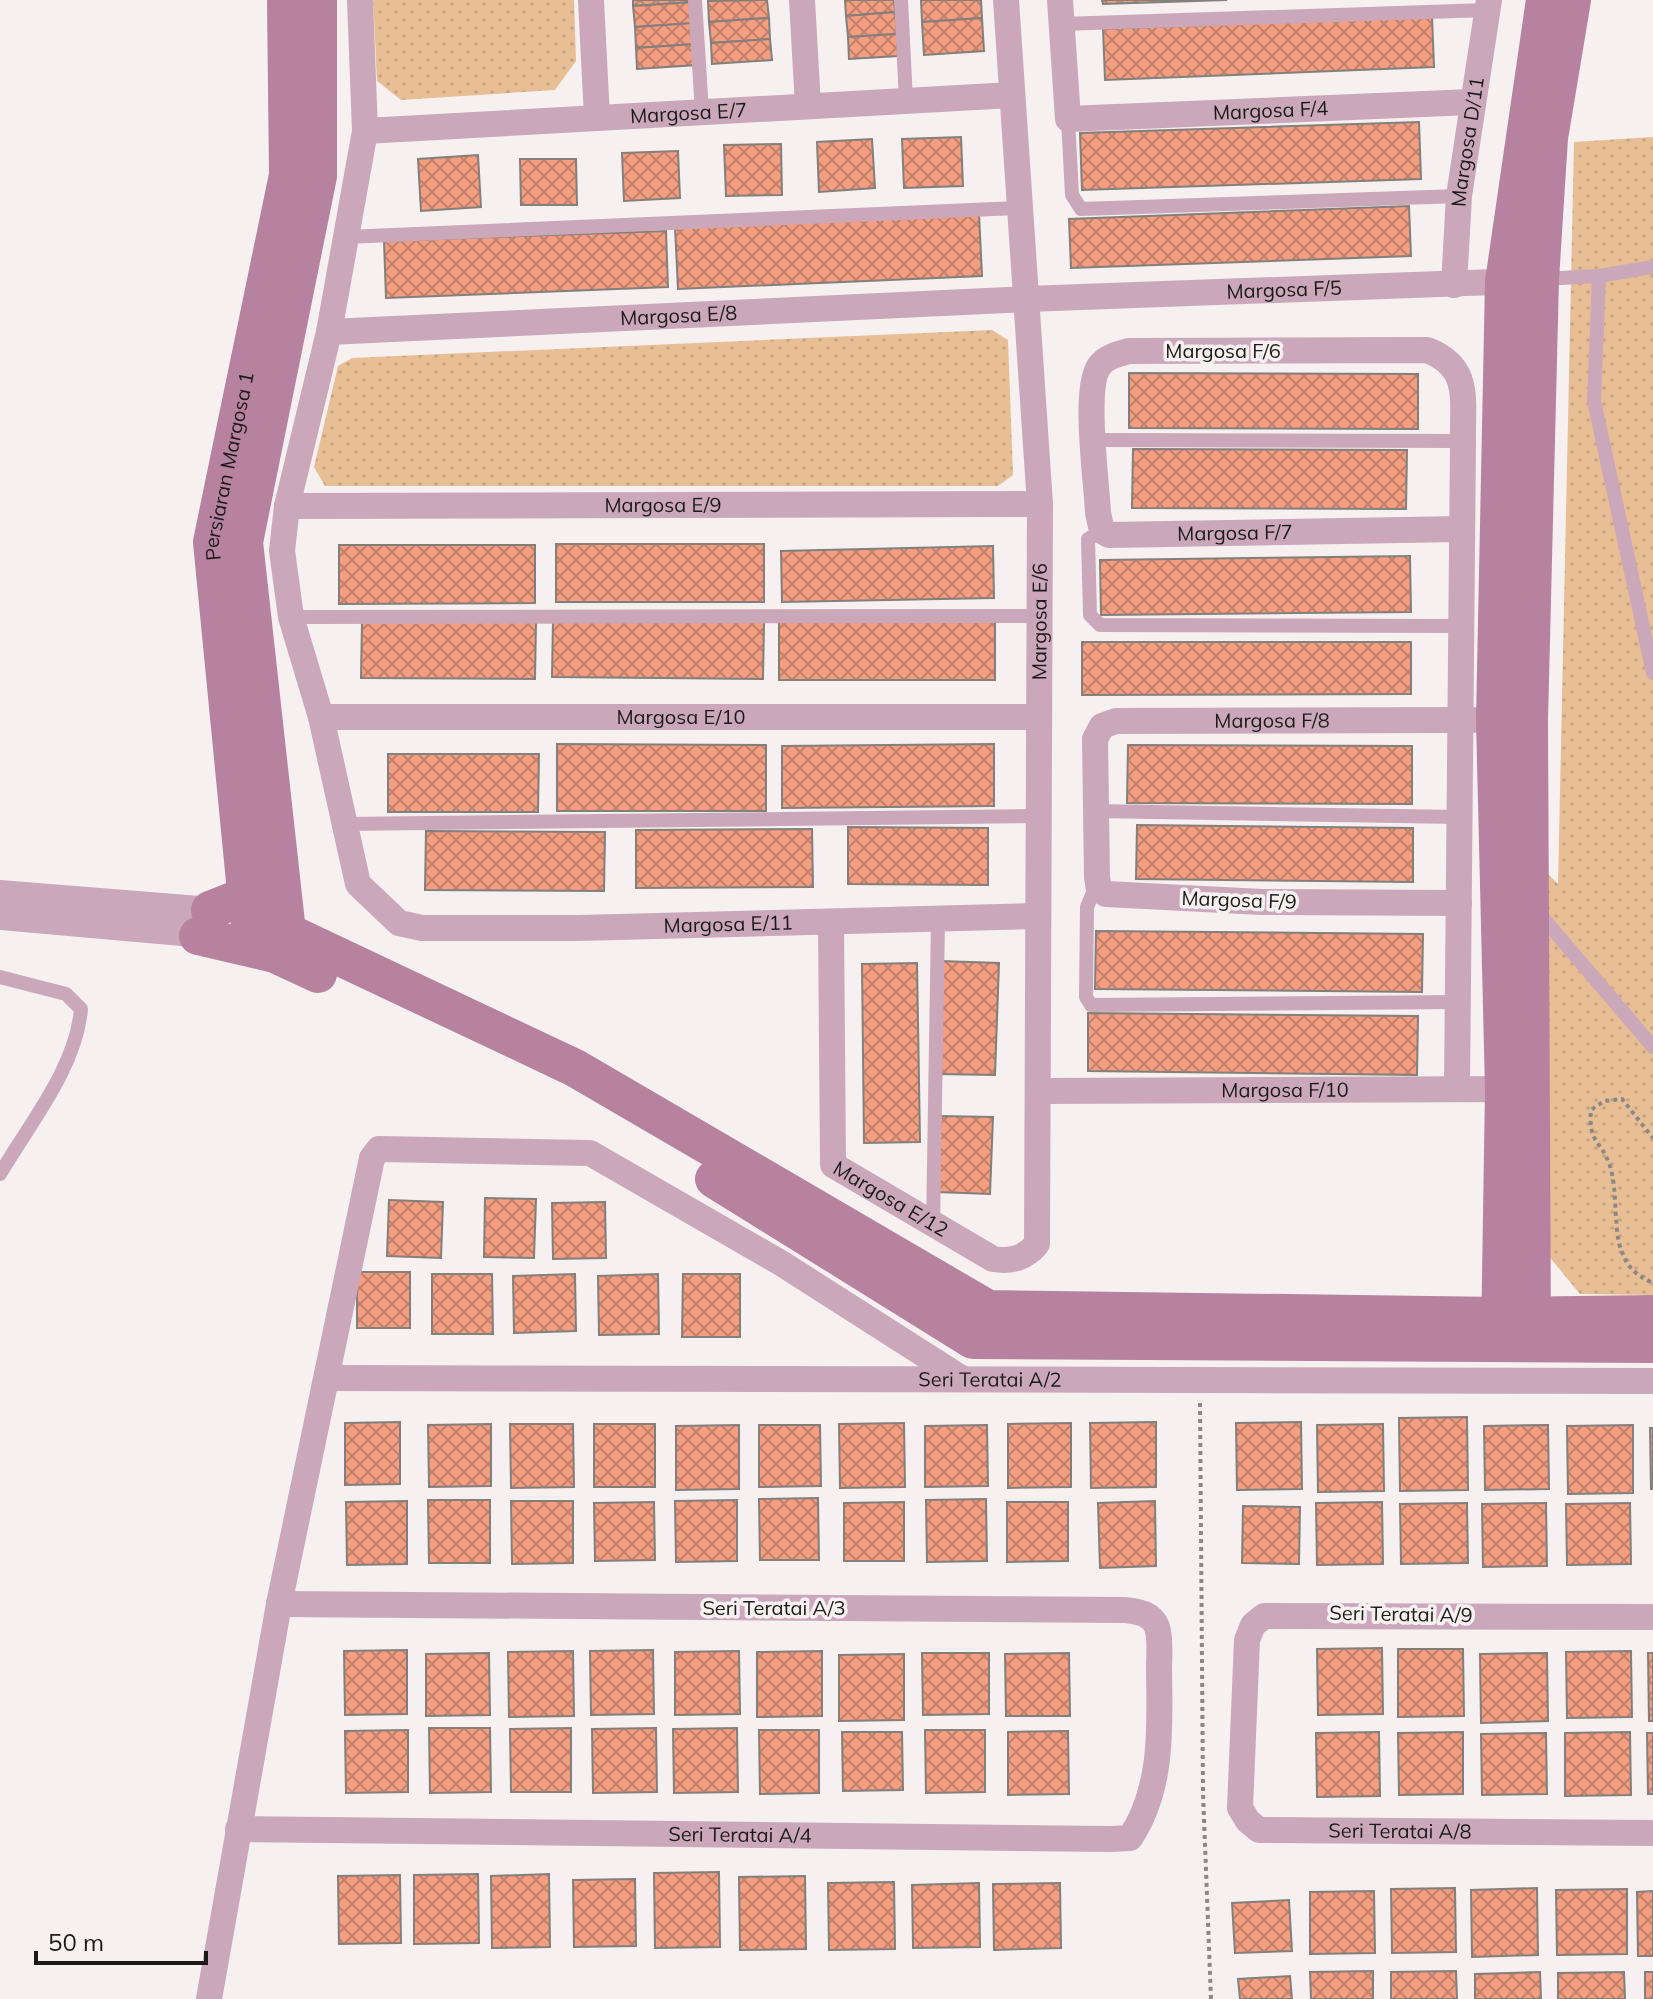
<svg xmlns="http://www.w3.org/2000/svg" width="1653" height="1999" font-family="Mulish,sans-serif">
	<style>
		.park { fill: url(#park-dots) }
		.building { fill: url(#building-cross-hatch); stroke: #837f7d; stroke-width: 2 }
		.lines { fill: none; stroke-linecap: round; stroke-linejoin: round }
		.path { stroke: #8b8787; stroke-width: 4; stroke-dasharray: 4 4; stroke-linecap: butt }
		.lane { stroke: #cba7ba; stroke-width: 14 }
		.street { stroke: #cba7ba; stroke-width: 26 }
		.secondary { stroke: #b6829f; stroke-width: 38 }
		.labels { text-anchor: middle; stroke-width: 7; stroke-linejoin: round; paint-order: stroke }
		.street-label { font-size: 20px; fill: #1b1919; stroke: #f6f0f1 }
	</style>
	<defs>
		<pattern id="park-dots" width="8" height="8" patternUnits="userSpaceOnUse" patternTransform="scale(2)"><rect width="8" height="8" fill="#e8bf95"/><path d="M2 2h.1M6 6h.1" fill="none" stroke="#c6a480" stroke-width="1.8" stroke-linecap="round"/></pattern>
		<pattern id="building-cross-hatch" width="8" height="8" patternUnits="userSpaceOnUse" patternTransform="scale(2)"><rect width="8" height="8" fill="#f39e81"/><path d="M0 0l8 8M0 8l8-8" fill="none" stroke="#c48069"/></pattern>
	</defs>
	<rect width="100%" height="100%" fill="#f6f0f1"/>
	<!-- park -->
	<g class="park">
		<polygon points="373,0 574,0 576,61 555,90 401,100 377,81"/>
		<polygon points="1653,137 1653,1295 1580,1294 1547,1254 1547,873 1558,884 1574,142"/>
		<polygon points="992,330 1008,340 1013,475 998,486 325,486 314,467 338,366 352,358"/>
	</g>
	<!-- building -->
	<g class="building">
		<polygon points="633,0 693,0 693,2 633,6"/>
		<polygon points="767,0 769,18 709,22 708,1"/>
		<polygon points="845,0 894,0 895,12 846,16"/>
		<polygon points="921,0 981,0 982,18 922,22"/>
		<polygon points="1102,0 1227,0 1103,4"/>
		<polygon points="693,2 694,23 635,27 633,6"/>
		<polygon points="895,12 897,34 848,37 846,16"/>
		<polygon points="1432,16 1434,67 1105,80 1103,29"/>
		<polygon points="769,18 770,39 711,43 709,22"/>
		<polygon points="982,18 984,51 924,55 922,22"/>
		<polygon points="694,23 695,44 636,48 635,27"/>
		<polygon points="897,34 898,56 849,59 848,37"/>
		<polygon points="770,39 772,60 712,64 711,43"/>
		<polygon points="695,44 697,65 637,69 636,48"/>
		<polygon points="1419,122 1421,179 1082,190 1080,133"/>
		<polygon points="961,137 963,186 904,188 902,139"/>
		<polygon points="872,139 875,188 819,192 817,142"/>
		<polygon points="781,144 782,195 726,196 724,145"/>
		<polygon points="678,151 680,198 624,201 622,153"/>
		<polygon points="478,155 481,207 421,211 418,159"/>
		<polygon points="520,159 576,159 577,205 521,205"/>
		<polygon points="1409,206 1411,256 1071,268 1069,219"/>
		<polygon points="979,214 982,276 678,289 675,227"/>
		<polygon points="666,231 668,287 386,298 384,241"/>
		<polygon points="1129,373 1418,374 1418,429 1129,428"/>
		<polygon points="1133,449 1407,450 1406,509 1132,508"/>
		<rect x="556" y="544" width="208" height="58"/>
		<polygon points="339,545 535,545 535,603 339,604"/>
		<polygon points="993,546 994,598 782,602 781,551"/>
		<polygon points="1410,556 1411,612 1101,615 1100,560"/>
		<polygon points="553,619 764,622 763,679 552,677"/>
		<polygon points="995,621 995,680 779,680 779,622"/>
		<polygon points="362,622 536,622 535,679 361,678"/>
		<polygon points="1082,642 1411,642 1411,694 1082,695"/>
		<polygon points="557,744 766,745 766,811 557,811"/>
		<polygon points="994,744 994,806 782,808 782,746"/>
		<polygon points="1128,745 1412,746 1412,804 1127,803"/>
		<polygon points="388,754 539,754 538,812 388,812"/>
		<polygon points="1137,825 1413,828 1413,882 1136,879"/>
		<polygon points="848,827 988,828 988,885 848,884"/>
		<polygon points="812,829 813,887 636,888 636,830"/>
		<polygon points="426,831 605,832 604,891 425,890"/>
		<polygon points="1096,931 1423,934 1422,992 1095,989"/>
		<polygon points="940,961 999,963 995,1075 937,1074"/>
		<polygon points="917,963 920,1142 864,1143 862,964"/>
		<polygon points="1088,1013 1418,1016 1417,1075 1088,1071"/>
		<polygon points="939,1116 993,1117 990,1194 937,1192"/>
		<polygon points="485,1198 536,1199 534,1258 484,1257"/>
		<polygon points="389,1200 443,1202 441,1258 387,1256"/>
		<polygon points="605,1202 606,1258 553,1259 552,1203"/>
		<rect x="357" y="1272" width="53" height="56"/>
		<polygon points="432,1274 492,1274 493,1334 432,1334"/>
		<polygon points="575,1274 576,1331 514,1333 513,1276"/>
		<polygon points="658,1274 659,1334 599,1335 598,1276"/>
		<polygon points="683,1274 740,1274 740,1337 682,1337"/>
		<polygon points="1467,1417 1468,1490 1400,1491 1399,1418"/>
		<polygon points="400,1422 400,1484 345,1485 345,1423"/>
		<polygon points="1156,1422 1156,1487 1091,1488 1090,1423"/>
		<polygon points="1301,1422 1302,1489 1237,1490 1236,1423"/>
		<polygon points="904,1423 905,1487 840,1488 839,1424"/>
		<polygon points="1071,1423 1071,1487 1008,1488 1008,1424"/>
		<polygon points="491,1424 491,1486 429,1487 428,1425"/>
		<polygon points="510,1424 573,1424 574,1487 511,1488"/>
		<rect x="594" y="1424" width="61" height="63"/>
		<polygon points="1383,1424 1384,1491 1318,1492 1317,1425"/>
		<polygon points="739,1425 739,1489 676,1490 676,1426"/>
		<polygon points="759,1425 820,1425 821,1486 759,1487"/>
		<polygon points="987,1425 988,1486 925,1487 925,1426"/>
		<polygon points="1548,1425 1549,1489 1485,1490 1484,1426"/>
		<polygon points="1633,1425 1633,1493 1568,1494 1567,1426"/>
		<polygon points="1650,1428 1653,1428 1653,1489 1651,1489"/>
		<polygon points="818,1498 819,1560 760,1560 759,1499"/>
		<polygon points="986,1499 987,1561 927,1562 926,1500"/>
		<polygon points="428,1500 490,1500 490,1563 429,1563"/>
		<polygon points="737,1500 737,1561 676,1562 675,1501"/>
		<polygon points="407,1501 407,1564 347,1565 346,1502"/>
		<polygon points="511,1501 573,1501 573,1563 512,1564"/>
		<polygon points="1155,1501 1156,1566 1100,1568 1098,1503"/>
		<polygon points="654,1502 655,1560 595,1561 594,1503"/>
		<polygon points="904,1502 904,1561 844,1561 844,1503"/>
		<polygon points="1007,1502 1068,1502 1068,1561 1007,1562"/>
		<polygon points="1382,1502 1383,1564 1317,1565 1316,1503"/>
		<polygon points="1467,1503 1468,1563 1401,1564 1400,1504"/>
		<polygon points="1546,1503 1547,1566 1483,1567 1482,1504"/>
		<polygon points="1630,1503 1631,1564 1567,1565 1566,1504"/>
		<polygon points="1243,1506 1300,1507 1299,1564 1242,1563"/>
		<polygon points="1382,1648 1383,1714 1318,1715 1317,1649"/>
		<polygon points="1398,1649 1463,1649 1464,1716 1398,1717"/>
		<polygon points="407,1650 407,1714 345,1715 344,1651"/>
		<polygon points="653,1650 654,1714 591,1715 590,1651"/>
		<polygon points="573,1651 574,1716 509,1717 508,1652"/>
		<polygon points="739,1651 740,1714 675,1715 675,1652"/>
		<polygon points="822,1651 822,1716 757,1717 757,1652"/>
		<polygon points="1631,1651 1632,1717 1567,1718 1566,1652"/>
		<polygon points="489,1653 490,1715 426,1716 426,1654"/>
		<polygon points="922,1653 989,1653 989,1714 923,1715"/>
		<polygon points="1069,1653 1070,1716 1006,1716 1005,1654"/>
		<polygon points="1547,1653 1548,1721 1481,1723 1480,1654"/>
		<polygon points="1648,1653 1653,1653 1653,1721 1649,1721"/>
		<polygon points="904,1654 904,1720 839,1721 839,1655"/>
		<polygon points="429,1728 490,1728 491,1792 430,1793"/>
		<polygon points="571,1728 571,1792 511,1792 510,1729"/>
		<polygon points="656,1728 657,1792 593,1793 592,1729"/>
		<polygon points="737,1728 738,1792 674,1793 673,1729"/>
		<polygon points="408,1730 408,1792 346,1793 345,1731"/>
		<polygon points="759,1730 819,1730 819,1793 760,1794"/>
		<polygon points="925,1730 985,1730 985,1792 926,1793"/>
		<polygon points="1068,1731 1069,1794 1008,1795 1008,1732"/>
		<polygon points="842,1732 902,1732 903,1790 843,1791"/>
		<polygon points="1379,1732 1380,1796 1317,1797 1316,1733"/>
		<polygon points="1463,1732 1463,1794 1399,1795 1398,1733"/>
		<polygon points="1630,1732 1631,1795 1565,1796 1565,1733"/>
		<polygon points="1546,1733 1547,1794 1482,1795 1481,1734"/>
		<polygon points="1647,1733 1653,1733 1653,1794 1648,1794"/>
		<polygon points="719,1872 720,1947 655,1948 654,1873"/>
		<polygon points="478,1874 479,1943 414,1944 414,1875"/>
		<polygon points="549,1874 550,1947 492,1948 491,1876"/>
		<polygon points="400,1875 401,1943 339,1944 338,1876"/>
		<polygon points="805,1876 806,1949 740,1950 739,1877"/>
		<polygon points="635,1879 636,1946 574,1947 573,1880"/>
		<polygon points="894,1882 895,1949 829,1950 828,1883"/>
		<polygon points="979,1883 980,1947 913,1948 912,1885"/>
		<polygon points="1060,1883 1061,1948 994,1950 993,1884"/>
		<polygon points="1455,1888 1456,1952 1392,1953 1391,1889"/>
		<polygon points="1537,1888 1538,1955 1472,1957 1471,1890"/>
		<polygon points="1627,1889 1627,1954 1557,1955 1556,1890"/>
		<polygon points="1374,1891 1375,1953 1310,1954 1310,1892"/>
		<polygon points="1653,1891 1653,1956 1638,1956 1637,1892"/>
		<polygon points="1289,1900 1292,1951 1235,1953 1232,1903"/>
		<polygon points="1373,1971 1373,1999 1311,1999 1310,1972"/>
		<polygon points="1456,1971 1457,1999 1391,1999 1391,1972"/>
		<polygon points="1540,1972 1541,1999 1475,1999 1475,1974"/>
		<polygon points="1624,1972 1625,1999 1558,1999 1558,1973"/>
		<rect x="1645" y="1972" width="8" height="27"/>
		<polygon points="1290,1976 1292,1999 1240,1999 1238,1979"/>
	</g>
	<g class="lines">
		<!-- path -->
		<g class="path">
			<path d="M 1651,1282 C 1636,1275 1628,1268 1622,1252 C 1613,1233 1618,1191 1610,1166 C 1601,1139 1588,1144 1591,1110 L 1604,1101 L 1622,1099 L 1653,1138"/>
			<polyline points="1200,1403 1203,1793 1211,1999"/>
		</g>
		<!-- lane -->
		<g class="lane">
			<polyline points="695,0 702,112"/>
			<polyline points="901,0 906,101"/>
			<polyline points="1062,24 1487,10"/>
			<polyline points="1068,119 1072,195 1081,209 1459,196"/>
			<polyline points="346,237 1018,208"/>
			<polyline points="1599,276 1594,401 1653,673"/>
			<polyline points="1541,279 1599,276 1653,267"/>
			<polyline points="1094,440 1463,441"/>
			<polyline points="1102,531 1088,539 1090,615 1100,625 1460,626"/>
			<polyline points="291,617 1041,616"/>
			<polyline points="1095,811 1460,817"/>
			<polyline points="345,824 1040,816"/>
			<polyline points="1099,890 1092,895 1087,907 1086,997 1091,1005 1458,1002"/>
			<polyline points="1538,912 1653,1047"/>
			<path d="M 0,977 L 66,994 L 81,1009 C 76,1068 30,1123 0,1174"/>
			<polyline points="933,1227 938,920"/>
		</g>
		<!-- street -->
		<g class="street">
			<path id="s1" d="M 360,0 L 365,131 L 329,332 L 287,506 L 282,551 L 291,617 L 321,717 L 358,884 L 399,923 L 422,928 L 579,928 L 1036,916"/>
			<polyline points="591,0 597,118"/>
			<polyline points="802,0 808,106"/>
			<path id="s2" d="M 1060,0 L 1068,119 L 1471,102"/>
			<path id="s3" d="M 365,131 L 1012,95"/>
			<path id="s4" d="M 1454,285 L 1459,196 L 1489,0"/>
			<path id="s5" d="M 329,332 L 1027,299 L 1521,281"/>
			<path id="s6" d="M 287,506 L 1040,504"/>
			<path id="s7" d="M 321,717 L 1039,717"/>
			<polyline points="0,893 224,911"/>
			<path id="s8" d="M 1459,903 L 1262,902 L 1106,894 L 1099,890 L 1097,877 L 1095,739 L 1102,726 L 1116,721 L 1474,720"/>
			<polyline points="0,917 216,936"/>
			<path id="s9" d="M 831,922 L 833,1165 L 993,1259 C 1012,1262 1025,1258 1037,1244 L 1040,504 L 1006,0"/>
			<path id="s10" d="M 1457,1089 L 1463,441 C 1462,401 1472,367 1427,350 L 1129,351 C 1119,354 1108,356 1101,364 C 1082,383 1097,483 1098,513 L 1102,531 L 1109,535 L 1461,529"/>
			<path id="s11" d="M 1041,1091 L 1521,1089"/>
			<path id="s12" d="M 328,1378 L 1653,1381"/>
			<path id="s13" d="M 1653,1617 L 1264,1616 L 1253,1625 L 1247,1640 L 1240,1808 L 1248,1821 L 1259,1830 L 1653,1833"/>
			<path id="s14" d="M 238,1829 L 1110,1839 L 1130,1838 C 1163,1789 1160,1727 1159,1670 C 1159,1657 1161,1639 1157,1627 C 1151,1613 1139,1612 1126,1610 L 279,1604"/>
			<polyline points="209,1999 279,1604 372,1158 379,1149 590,1153 781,1263 961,1378"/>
		</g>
		<!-- secondary -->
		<g class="secondary">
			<polyline points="318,0 318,176 244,542 287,932 575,1068 988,1309 1500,1316 1653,1314"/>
			<polyline points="210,910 238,899 246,888"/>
			<polyline points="198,936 275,954 318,974"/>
			<path id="s15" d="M 275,954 L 252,934 L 248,912 L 212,542 L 288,175 L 286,0"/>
			<polyline points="714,1179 973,1340 1653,1344"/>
			<polyline points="1532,1339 1529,720 1540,279 1549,138 1572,0"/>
			<polyline points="1500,1342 1504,1089 1495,720 1504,282 1545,0"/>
		</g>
	</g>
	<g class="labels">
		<!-- street labels -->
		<g class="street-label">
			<text dy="7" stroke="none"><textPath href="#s2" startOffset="322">Margosa F/4</textPath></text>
			<text dy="7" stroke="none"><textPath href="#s3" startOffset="324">Margosa E/7</textPath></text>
			<text dy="7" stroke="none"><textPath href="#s4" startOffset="144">Margosa D/11</textPath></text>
			<text dy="7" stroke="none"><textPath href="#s5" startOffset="956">Margosa F/5</textPath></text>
			<text dy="7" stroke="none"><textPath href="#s5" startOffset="350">Margosa E/8</textPath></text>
			<text x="1223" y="358">Margosa F/6</text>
			<text dy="7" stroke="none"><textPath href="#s15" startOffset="502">Persiaran Margosa 1</textPath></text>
			<text dy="7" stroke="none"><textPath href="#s6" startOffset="376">Margosa E/9</textPath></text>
			<text dy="7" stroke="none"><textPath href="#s10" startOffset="1388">Margosa F/7</textPath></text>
			<text dy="7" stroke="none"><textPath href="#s9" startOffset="1100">Margosa E/6</textPath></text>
			<text dy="7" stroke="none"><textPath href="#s7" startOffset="360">Margosa E/10</textPath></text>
			<text dy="7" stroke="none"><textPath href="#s8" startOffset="698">Margosa F/8</textPath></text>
			<text transform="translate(1239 900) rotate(2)" y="7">Margosa F/9</text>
			<text dy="7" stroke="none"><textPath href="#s1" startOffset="1288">Margosa E/11</textPath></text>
			<text dy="7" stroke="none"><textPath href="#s11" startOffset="244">Margosa F/10</textPath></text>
			<text dy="7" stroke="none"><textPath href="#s9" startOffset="310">Margosa E/12</textPath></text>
			<text dy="7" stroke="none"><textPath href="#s12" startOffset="662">Seri Teratai A/2</textPath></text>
			<text x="774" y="1615">Seri Teratai A/3</text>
			<text transform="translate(1401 1614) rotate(1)" y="7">Seri Teratai A/9</text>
			<text dy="7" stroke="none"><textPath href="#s13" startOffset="758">Seri Teratai A/8</textPath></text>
			<text dy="7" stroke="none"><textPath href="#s14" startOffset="502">Seri Teratai A/4</textPath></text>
		</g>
	</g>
	<!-- scale -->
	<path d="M36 1951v12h170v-12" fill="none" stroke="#1b1919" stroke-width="4"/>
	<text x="48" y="1951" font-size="24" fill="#1b1919" stroke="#f6f0f1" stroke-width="6" paint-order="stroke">50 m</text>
</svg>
